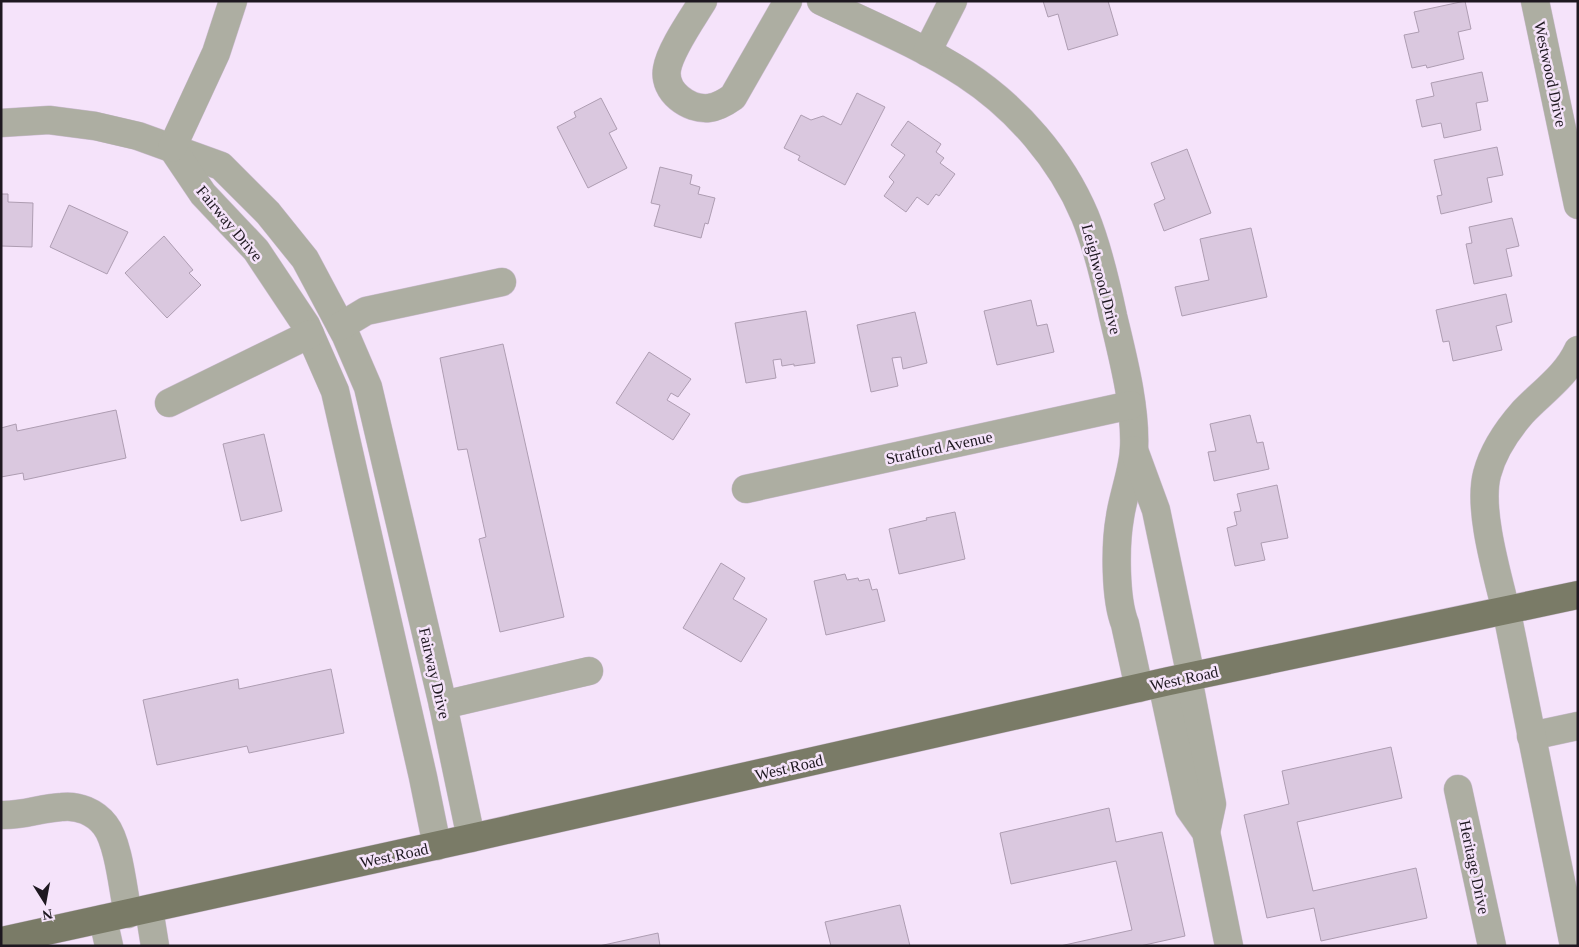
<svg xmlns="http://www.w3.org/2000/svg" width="1579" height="947" font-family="'Times New Roman',serif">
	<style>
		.building { fill: #dac8df; stroke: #ae9db2 }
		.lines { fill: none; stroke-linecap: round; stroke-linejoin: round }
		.minor-casing { stroke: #cebed3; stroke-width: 29 }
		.major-casing { stroke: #cebed3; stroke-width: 29 }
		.minor { stroke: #adaea2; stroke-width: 28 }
		.major { stroke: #7a7b67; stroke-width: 28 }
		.labels { text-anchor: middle; stroke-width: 5; stroke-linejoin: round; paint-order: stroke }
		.street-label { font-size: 16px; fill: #1e1820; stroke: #f5e3fa }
	</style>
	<rect width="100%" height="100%" fill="#f5e3fa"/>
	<!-- building -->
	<g class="building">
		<polygon points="1043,1 1108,1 1118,35 1068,50 1058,14 1048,17"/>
		<polygon points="1465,1 1471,29 1458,32 1464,59 1427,68 1426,65 1412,68 1404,35 1419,32 1414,12"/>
		<polygon points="1482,72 1488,101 1476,103 1481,130 1444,138 1441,123 1422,127 1416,100 1434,96 1431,83"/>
		<polygon points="857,93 885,107 845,185 798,160 800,156 784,148 801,115 811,120 823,116 841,125"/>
		<polygon points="601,98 617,129 609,133 627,168 588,188 557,127 576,117 574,112"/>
		<polygon points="908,121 941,144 936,152 944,158 940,163 955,174 939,196 936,194 928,205 917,197 906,212 884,196 894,182 889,177 905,155 891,145"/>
		<polygon points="1497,147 1503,175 1487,178 1492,202 1441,214 1437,196 1442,195 1434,160"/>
		<polygon points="1187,149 1211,213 1164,231 1154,204 1165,199 1151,163"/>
		<polygon points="660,167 692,175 690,184 700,187 698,194 715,198 708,224 705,223 701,238 654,226 660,205 651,203"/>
		<polygon points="1,194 8,194 8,202 33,203 32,247 1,246"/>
		<polygon points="69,205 128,232 107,274 50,247"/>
		<polygon points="1512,218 1519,246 1506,249 1512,276 1474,284 1466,244 1472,243 1469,227"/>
		<polygon points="1251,228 1267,297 1182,316 1175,287 1209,280 1200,239"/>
		<polygon points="164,236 193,270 189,273 201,285 167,318 125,273"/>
		<polygon points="1506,294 1512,322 1496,326 1502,350 1453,361 1449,341 1443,342 1436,310"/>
		<polygon points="1031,300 1037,326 1047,324 1054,352 997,365 984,311"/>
		<polygon points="806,311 815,363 794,366 794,364 782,366 781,359 773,360 776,378 746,383 735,323"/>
		<polygon points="915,312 927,363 903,369 901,357 892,358 898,386 871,392 857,325"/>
		<polygon points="503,344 564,617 500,632 479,539 486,537 467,449 458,450 440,358"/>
		<polygon points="649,352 691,379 678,397 671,393 667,400 690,414 673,440 616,403"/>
		<polygon points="116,410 126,458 24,480 23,473 1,477 1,428 16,424 17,431"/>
		<polygon points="1250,415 1257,443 1263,442 1269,469 1214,481 1208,452 1216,451 1210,424"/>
		<polygon points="264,434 282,511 241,521 223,444"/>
		<polygon points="1277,485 1288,538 1261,543 1265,560 1235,566 1227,528 1237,525 1234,512 1241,511 1237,494"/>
		<polygon points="955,512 965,559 899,574 889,529 927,520 926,518"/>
		<polygon points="721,563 745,578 733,599 767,619 741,662 683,628"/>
		<polygon points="845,574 847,580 858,578 859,581 869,579 872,590 877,589 885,621 826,635 814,581"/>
		<polygon points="331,669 344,733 249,753 247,746 157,765 143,700 238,679 239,689"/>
		<polygon points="1391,747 1402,798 1297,822 1313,891 1416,868 1427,918 1321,941 1314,908 1267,918 1244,815 1289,804 1282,771"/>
		<polygon points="1109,808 1116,842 1162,832 1185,936 1140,946 1060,946 1132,930 1116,861 1011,884 1000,833"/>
		<polygon points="900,905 910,946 831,946 825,922"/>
		<polygon points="658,933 660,946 599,946"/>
	</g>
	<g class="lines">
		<!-- minor casing -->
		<g class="minor-casing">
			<g id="minor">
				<path d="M 703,1 C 692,19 670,50 667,69 C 663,92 689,110 709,108 C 718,107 726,102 733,97 L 788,1"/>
				<path d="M 821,1 C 869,24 920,45 965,74 C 1017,108 1061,159 1085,216 C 1098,248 1106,283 1113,316 C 1123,358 1136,407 1134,449 C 1133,470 1123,496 1120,517 C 1115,545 1115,599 1125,624 L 1139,688"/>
				<polyline points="1535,1 1578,205"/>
				<polyline points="927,52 953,1"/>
				<polyline points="1,123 49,120 95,126 138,136 221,166 268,213 305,259 346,336 368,387 443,705 471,838"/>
				<polyline points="172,148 203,194 256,250 306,325 335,391 423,777 437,846"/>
				<polyline points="172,148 216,53 233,1"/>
				<polyline points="341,326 366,311 502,282"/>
				<polyline points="169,403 310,334"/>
				<polyline points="1134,450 1156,510 1191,677"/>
				<polyline points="746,489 1131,405"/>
				<polyline points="1188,678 1212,804 1206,832"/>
				<polyline points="1162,683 1189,808 1206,832 1229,946"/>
				<polyline points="443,705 589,671"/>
				<polyline points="1531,736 1578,726"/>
				<polyline points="1458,789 1492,946"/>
				<path d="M 1,815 C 22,816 41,808 62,807 C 78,805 95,812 105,825 C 119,843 123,891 128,914"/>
				<polyline points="149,909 155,946"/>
				<polyline points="103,919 109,946"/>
				<path d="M 1574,946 C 1552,838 1530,730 1509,623 C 1500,583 1477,512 1487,474 C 1493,451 1508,429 1523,412 C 1542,392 1566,376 1578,350"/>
			</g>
		</g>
		<!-- major casing -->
		<g class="major-casing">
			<polyline id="major" points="1,941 471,838 1169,681 1578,595"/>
		</g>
		<!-- minor -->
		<use href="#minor" class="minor"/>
		<!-- major -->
		<use href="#major" class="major"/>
	</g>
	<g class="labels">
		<!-- street labels -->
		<g class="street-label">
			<text transform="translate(1551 74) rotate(78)" y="6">Westwood Drive</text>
			<text transform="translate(230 223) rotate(50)" y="6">Fairway Drive</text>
			<text transform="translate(1102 279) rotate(75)" y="6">Leighwood Drive</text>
			<text transform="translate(939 447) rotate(-12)" y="6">Stratford Avenue</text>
			<text transform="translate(435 673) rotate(77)" y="6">Fairway Drive</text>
			<text transform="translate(1184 678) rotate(-12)" y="6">West Road</text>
			<text transform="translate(789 767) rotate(-13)" y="6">West Road</text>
			<text transform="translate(394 855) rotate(-12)" y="6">West Road</text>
			<text transform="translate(1475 867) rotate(78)" y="6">Heritage Drive</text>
		</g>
	</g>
	<!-- border -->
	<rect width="1579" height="947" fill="none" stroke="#1e1820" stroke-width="5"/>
	<!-- north arrow -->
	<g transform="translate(45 902) rotate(169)" stroke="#f5e3fa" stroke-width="4" paint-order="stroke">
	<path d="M0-4L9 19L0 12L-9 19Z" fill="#1e1820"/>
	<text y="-8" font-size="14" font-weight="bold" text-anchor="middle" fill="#1e1820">N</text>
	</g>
</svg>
